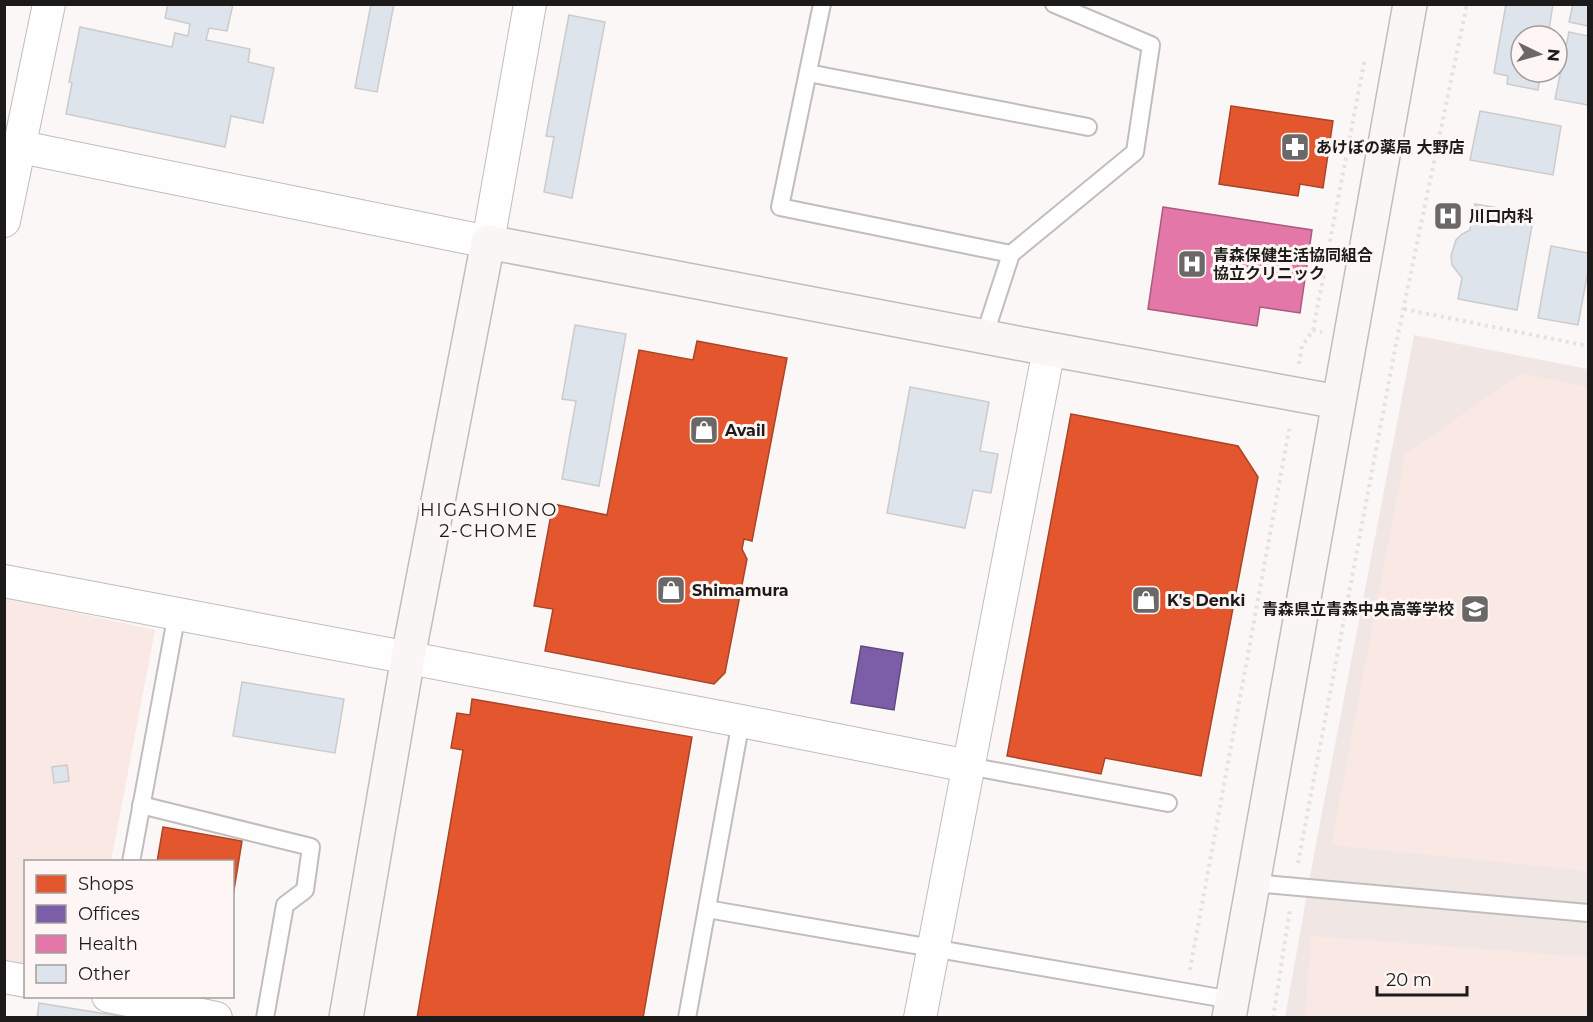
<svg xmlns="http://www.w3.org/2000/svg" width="1593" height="1022" font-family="Montserrat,'Noto Sans JP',sans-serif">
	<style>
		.built { fill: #f0e6e4 }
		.green { fill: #f9e8e4 }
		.shops { fill: #e4572e; stroke: #a84528; stroke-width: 1.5 }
		.offices { fill: #7b5ea7; stroke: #5f4a7d; stroke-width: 1.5 }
		.health { fill: #e377a8; stroke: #a85b7d; stroke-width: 1.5 }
		.building { fill: #dde4ec; stroke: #cccbcb; stroke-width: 1.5 }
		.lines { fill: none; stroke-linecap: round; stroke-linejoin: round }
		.lane-casing { stroke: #c0bdbc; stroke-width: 20 }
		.street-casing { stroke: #c0bdbc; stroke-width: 34 }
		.secondary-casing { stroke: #c0bdbc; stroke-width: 36 }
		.path { stroke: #e3e2e2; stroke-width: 4; stroke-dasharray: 3 4.5; stroke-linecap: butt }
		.lane { stroke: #fefefe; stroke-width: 16 }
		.street { stroke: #fefefe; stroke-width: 32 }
		.secondary { stroke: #faf6f5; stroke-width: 33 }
		.labels { text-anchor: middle; stroke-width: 6; stroke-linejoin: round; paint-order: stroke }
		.poi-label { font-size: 16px; font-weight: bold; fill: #1d1b1a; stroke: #fdf6f4; text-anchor: start }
		.neighbourhood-label { font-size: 18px; letter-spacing: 1.5px; fill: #1d1b1a; stroke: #fdf6f4 }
	</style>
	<rect width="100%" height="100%" fill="#fbf7f6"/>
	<!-- built -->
	<polygon class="built" points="1414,335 1588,369 1588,1017 1285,1018 1315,849"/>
	<!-- green -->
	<g class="green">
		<polygon points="1522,373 1588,387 1588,871 1331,845 1405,454"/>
		<polygon points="4,597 155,630 111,861 26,862 25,969 5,965"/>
		<polygon points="1311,936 1588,957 1588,1017 1305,1017"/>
	</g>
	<!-- shops -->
	<g class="shops">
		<polygon points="1231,106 1333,121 1323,188 1300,184 1298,196 1219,184"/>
		<polygon points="697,341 787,358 752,541 744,539 742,549 747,559 725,673 714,684 545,651 553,609 534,606 553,504 607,515 639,350 693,360"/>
		<polygon points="1071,414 1238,446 1258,477 1201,776 1105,758 1101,774 1007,756"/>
		<polygon points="472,699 692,737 643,1018 417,1018 463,750 451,748 457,713 470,715"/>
		<polygon points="163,827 242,841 233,896 232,862 157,862"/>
	</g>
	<!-- offices -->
	<polygon class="offices" points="861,646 903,653 894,710 851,703"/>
	<!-- health -->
	<polygon class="health" points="1163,207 1312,230 1300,313 1260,307 1257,326 1148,309"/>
	<!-- building -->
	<g class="building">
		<polygon points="168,4 233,4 227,31 209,28 206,40 250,49 248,62 274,68 263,123 231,116 225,147 66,114 72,83 69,82 80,27 172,47 175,33 188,36 190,24 165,18"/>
		<polygon points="371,4 394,4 377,92 355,88"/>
		<polygon points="1506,4 1553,4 1548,36 1521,36 1521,72 1541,72 1538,90 1507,84 1508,76 1494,73"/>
		<polygon points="1573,4 1588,4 1588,26 1569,22"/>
		<polygon points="569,15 605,22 572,198 544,192 554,137 546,136"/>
		<polygon points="1569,32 1588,36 1588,105 1555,99"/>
		<polygon points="1480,111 1561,126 1553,175 1470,160"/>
		<polygon points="1475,204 1534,214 1517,310 1458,299 1462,278 1452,265 1451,256 1456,240 1462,234 1470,230"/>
		<polygon points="1551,246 1588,253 1588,271 1578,325 1538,318"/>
		<polygon points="575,325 626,334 599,486 562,479 576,401 562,399"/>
		<polygon points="910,387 989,402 980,451 998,454 991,493 973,490 965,528 887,513"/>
		<polygon points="242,682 344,699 335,753 233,736"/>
		<polygon points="67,765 69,781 54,783 52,767"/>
		<polygon points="39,1003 131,1018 37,1018"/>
	</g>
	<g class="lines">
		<!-- lane casing -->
		<g class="lane-casing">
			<g id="lane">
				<polyline points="822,4 780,207 1011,254 984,337"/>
				<polyline points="808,73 1088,127"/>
				<polyline points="1011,254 1135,152 1151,45 1054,4"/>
				<polyline points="968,766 1168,803"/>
				<polyline points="141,805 311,847 305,890 285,905 265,1018"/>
				<polyline points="131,862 177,613"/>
				<polyline points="1253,883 1588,913"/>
				<polyline points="707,909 1232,1000"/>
				<polyline points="687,1018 741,721"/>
			</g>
		</g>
		<!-- street casing -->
		<g class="street-casing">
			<g id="street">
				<polyline points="21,147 488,242 530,4"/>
				<polyline points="4,221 49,4"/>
				<polyline points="4,581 741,721 968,766"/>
				<polyline points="4,977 26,981"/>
				<polyline points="108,996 216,1018"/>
				<polyline points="920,1018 1049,349"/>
			</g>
		</g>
		<!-- secondary casing -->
		<g class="secondary-casing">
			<g id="secondary">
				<polyline points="346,1018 408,657 488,242 1049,349 1338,402"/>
				<polyline points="1229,1018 1410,4"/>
			</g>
		</g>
		<!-- path -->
		<g class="path">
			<polyline points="1404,309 1588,346"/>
			<polyline points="1313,330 1365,58"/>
			<polyline points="1299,364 1302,346 1313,330 1322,332"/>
			<polyline points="1298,863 1396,344 1467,4"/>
			<polyline points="1190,970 1290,425"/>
			<polyline points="1273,1018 1290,909"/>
		</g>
		<!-- lane -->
		<use href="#lane" class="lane"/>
		<!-- street -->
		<use href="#street" class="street"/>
		<!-- secondary -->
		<use href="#secondary" class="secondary"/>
	</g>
	<!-- icons -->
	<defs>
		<g id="pharmacy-square" transform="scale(1.5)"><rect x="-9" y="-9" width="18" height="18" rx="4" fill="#6b6867" stroke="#fdf6f4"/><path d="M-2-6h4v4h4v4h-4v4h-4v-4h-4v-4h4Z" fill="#fff"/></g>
		<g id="hospital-square" transform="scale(1.5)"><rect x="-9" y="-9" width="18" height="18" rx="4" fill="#6b6867" stroke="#fdf6f4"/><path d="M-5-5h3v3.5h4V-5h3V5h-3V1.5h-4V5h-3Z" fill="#fff"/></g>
		<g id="shop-square" transform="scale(1.5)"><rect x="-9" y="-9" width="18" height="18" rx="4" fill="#6b6867" stroke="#fdf6f4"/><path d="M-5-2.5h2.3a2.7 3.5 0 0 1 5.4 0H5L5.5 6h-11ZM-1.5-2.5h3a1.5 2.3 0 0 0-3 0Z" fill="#fff"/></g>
		<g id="school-square" transform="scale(1.5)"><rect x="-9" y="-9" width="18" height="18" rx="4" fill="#6b6867" stroke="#fdf6f4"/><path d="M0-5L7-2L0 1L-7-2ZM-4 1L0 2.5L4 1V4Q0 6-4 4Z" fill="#fff"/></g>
	</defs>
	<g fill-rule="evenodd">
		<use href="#pharmacy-square" x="1295" y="147"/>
		<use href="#hospital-square" x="1448" y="216"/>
		<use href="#hospital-square" x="1192" y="264"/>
		<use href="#shop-square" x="704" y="430"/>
		<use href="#shop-square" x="671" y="590"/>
		<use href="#shop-square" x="1146" y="600"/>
		<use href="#school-square" x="1475" y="609"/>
	</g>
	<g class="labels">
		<!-- poi labels -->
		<g class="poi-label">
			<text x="1316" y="153">あけぼの薬局 大野店</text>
			<text x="1469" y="222">川口内科</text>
			<text x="1213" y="261">青森保健生活協同組合<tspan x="1213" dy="18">協立クリニック</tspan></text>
			<text x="725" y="436">Avail</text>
			<text x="692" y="596">Shimamura</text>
			<text x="1167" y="606">K's Denki</text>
			<text x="1454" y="615" text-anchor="end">青森県立青森中央高等学校</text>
		</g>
		<!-- neighbourhood labels -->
		<g class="neighbourhood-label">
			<text x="489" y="516">HIGASHIONO<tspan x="489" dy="21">2-CHOME</tspan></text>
		</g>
	</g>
	<!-- border -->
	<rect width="1593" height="1022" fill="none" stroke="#1d1b1a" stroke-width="12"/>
	<!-- legend -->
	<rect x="24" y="860" width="210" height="138" fill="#fdf6f4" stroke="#a39e9d" stroke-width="1.5"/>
	<rect x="36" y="875" width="30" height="18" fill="#e4572e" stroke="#a39e9d" stroke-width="1.5"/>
	<text x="78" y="890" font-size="18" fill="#1d1b1a">Shops</text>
	<rect x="36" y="905" width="30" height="18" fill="#7b5ea7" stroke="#a39e9d" stroke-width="1.5"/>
	<text x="78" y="920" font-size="18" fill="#1d1b1a">Offices</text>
	<rect x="36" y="935" width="30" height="18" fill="#e377a8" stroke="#a39e9d" stroke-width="1.5"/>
	<text x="78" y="950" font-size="18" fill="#1d1b1a">Health</text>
	<rect x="36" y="965" width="30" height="18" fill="#dde4ec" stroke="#a39e9d" stroke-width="1.5"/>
	<text x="78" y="980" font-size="18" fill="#1d1b1a">Other</text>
	<!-- north arrow -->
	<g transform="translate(1539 54) rotate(95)"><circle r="28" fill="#fdf6f4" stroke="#a39e9d" stroke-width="1.5"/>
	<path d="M0-4.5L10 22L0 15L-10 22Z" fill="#6b6867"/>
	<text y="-9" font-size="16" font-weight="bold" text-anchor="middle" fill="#1d1b1a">N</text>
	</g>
	<!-- scale -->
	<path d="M1377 986v9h90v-9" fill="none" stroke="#1d1b1a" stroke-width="3"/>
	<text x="1386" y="986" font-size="18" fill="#1d1b1a" stroke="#fdf6f4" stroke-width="4.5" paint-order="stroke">20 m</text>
</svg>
